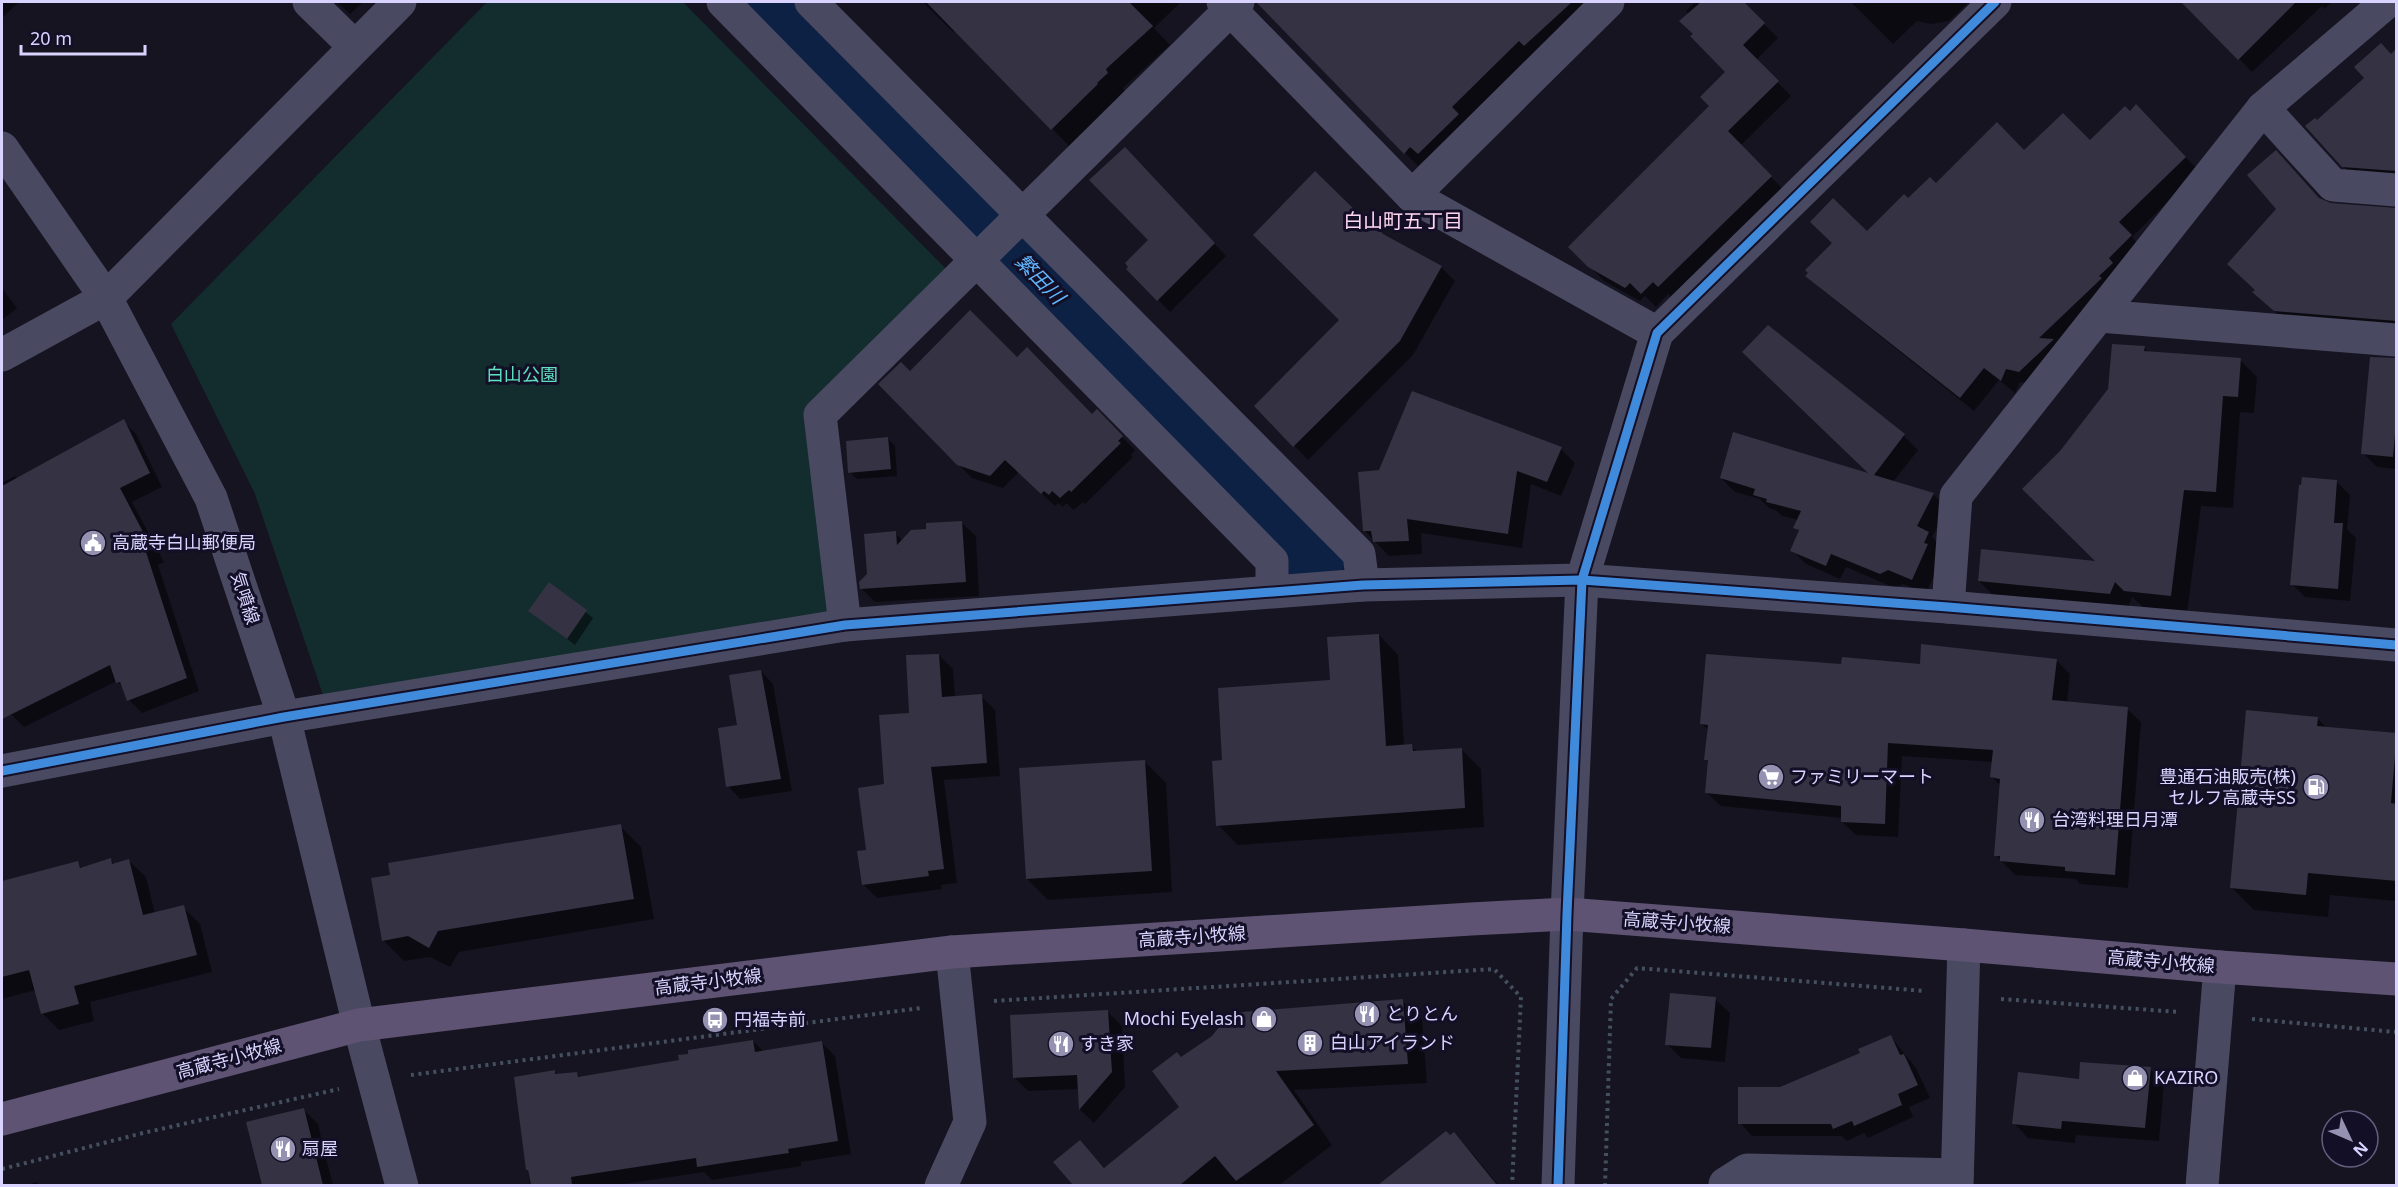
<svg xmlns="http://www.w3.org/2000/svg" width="2398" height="1187" font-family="'Noto Sans','Noto Sans JP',sans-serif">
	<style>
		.green { fill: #132c2d }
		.shadow { fill: #0007 }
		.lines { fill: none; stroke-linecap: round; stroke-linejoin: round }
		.river { stroke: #0d2144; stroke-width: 75 }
		.building { fill: #343243 }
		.path { stroke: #44505f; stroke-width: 4; stroke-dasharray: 3 4.5; stroke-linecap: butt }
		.minor { stroke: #4a4962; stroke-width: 33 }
		.major { stroke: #5e5373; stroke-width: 33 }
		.cycleway-casing { stroke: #130f26; stroke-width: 13 }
		.cycleway { stroke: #408adc; stroke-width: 9 }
		.labels { text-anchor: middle; stroke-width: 6; stroke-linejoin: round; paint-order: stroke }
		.park-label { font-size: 18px; fill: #5fe0c0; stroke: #130f26 }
		.poi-label { font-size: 18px; fill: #d9d4ff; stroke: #130f26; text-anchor: start }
		.street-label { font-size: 18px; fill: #d9d4ff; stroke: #130f26 }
		.neighbourhood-label { font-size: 20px; fill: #ffd6f0; stroke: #130f26 }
		.water-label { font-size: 20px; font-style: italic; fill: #62b6ff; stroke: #130f26 }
	</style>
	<rect width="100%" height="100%" fill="#161421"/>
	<!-- green -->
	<polygon class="green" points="487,2 683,2 950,273 804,417 829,618 323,695 255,494 171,324"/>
	<!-- shadow -->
	<g class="shadow">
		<polygon points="2,2 19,2 2,18"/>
		<polygon points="337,2 363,2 350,14"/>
		<polygon points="923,2 1181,2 1154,28 1170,45 1123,88 1125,92 1070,147 955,29 953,32"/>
		<polygon points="1266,2 1603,2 1432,167 1425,159 1418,166 1261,7"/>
		<polygon points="1695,2 1742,2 1778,38 1756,60 1791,96 1740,146 1785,191 1673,299 1668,294 1656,307 1645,296 1640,301 1604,281 1571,247 1711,106 1728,72 1695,34 1689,14 1686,11"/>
		<polygon points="1851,2 1969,2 1949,21 1931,24 1917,21 1893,44"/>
		<polygon points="2197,2 2332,2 2324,9 2322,6 2252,72 2190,9"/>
		<polygon points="2396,61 2396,184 2358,181 2343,166 2317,122"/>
		<polygon points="2130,113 2150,120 2199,171 2132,237 2144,250 2033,385 2020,382 2015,393 1999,380 1974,411 1821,289 1808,276 1867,233 1908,200 1936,185 2024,152 2090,142"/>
		<polygon points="1137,161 1226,256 1170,312 1128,269 1150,240"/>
		<polygon points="2321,200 2330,205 2396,210 2396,333 2288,324 2268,305"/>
		<polygon points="1360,217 1384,236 1441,267 1455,281 1413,355 1308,460 1256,406 1341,320"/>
		<polygon points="2,288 17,308 2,320"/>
		<polygon points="1769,327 1904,436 1918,450 1893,482 1933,494 1947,508 1932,537 1942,547 1942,559 1926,593 1903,584 1895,588 1846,567 1840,579 1806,564 1792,550 1800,532 1795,527 1798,520 1782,516 1777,511 1769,508 1760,499 1735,492 1721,478 1873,476"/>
		<polygon points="2144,348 2149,352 2240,360 2257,377 2254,413 2240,412 2233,508 2201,506 2187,613 2143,607 2132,597 2127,610 1996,598 1979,581 2099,563 2062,452"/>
		<polygon points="1017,359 1092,416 1097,412 1135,450 1131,455 1133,457 1085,504 1083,502 1074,510 1066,503 1063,507 1058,503 1055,506 1019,472 1003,488 972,478 958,464 910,373"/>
		<polygon points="2396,395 2396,469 2377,467 2363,453"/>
		<polygon points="123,421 136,434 162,487 132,502 164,562 158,565 199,691 142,713 129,700 125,690 117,681 24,727 11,714 2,696 2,483 15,476 17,479"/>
		<polygon points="888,439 895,446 897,476 857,479 850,472"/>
		<polygon points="1561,449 1575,463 1561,496 1531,484 1522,548 1421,533 1422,554 1389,556 1364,530"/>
		<polygon points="2337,482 2350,495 2347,529 2356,538 2350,601 2305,597 2292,584"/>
		<polygon points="961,522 976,536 979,596 875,602 861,588 895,533 903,541 927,530"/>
		<polygon points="549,584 593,618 575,645 530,611"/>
		<polygon points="1379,635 1398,655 1404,746 1411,746 1417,752 1461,749 1481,769 1484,827 1238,845 1218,825 1224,761 1332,682"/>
		<polygon points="939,655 953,669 955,698 981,696 995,710 1000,776 944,780 957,883 941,885 942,889 877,898 863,884 867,851 886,786 912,714"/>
		<polygon points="2056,660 2070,674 2067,703 2127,709 2141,722 2128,888 2080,884 2076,879 2015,875 1996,855 2001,786 1992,777 1993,762 1902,756 1898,837 1856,835 1842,822 1842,818 1721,806 1707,793 1710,763 1706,759 1709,731 1702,724 1843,666 1921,666"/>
		<polygon points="761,671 773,684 792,791 740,799 728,786"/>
		<polygon points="2317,718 2328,729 2396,735 2396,901 2330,895 2328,917 2254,910 2231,887"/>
		<polygon points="1145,762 1166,783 1172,892 1048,900 1027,879"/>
		<polygon points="620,826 641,847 654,919 459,952 450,967 430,957 404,961 383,940"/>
		<polygon points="110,860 115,865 129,861 146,877 155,914 183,907 200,924 212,972 90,1002 94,1021 59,1030 42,1013 36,990 2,999 2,883 77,863 83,869"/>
		<polygon points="1715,999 1730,1013 1725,1062 1681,1058 1667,1044"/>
		<polygon points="1402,1001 1422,1020 1427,1083 1294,1090 1332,1145 1278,1186 1075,1186 1055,1163 1080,1142 1106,1169 1181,1107 1181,1059"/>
		<polygon points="1108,1012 1122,1026 1125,1087 1094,1123 1080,1110 1079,1089 1028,1091 1014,1077"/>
		<polygon points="1891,1037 1916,1068 1930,1098 1909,1107 1913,1117 1868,1138 1864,1133 1847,1141 1842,1136 1752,1136 1740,1123 1780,1089 1862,1053"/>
		<polygon points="753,1041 764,1052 822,1043 835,1056 851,1154 801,1162 801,1166 712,1180 704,1172 611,1186 530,1186 515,1078 554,1071 558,1076 576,1073 581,1078 680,1062"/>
		<polygon points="2150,1069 2164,1083 2159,1141 2076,1135 2075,1143 2028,1138 2014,1123 2080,1080"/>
		<polygon points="304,1110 318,1124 333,1186 263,1186 248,1123"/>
		<polygon points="1446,1133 1451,1137 1454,1134 1473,1154 1499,1186 1381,1186"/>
		<polygon points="37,1182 40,1186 24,1186"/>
	</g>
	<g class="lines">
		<!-- river -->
		<polyline class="river" points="771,2 985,219 1308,556"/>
	</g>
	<!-- building -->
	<g class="building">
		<polygon points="926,2 1129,2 1153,26 1106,69 1108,73 1097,83 1098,84 1051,130"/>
		<polygon points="1256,2 1572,2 1524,46 1519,41 1452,107 1459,114 1418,154 1410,147 1404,154"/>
		<polygon points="1701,2 1744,2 1765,23 1743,45 1779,81 1728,131 1772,176 1658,287 1653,282 1641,294 1630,283 1625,288 1588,267 1568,247 1709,106 1700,97 1725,72 1690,36 1693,34 1679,21"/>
		<polygon points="2181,2 2296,2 2238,60"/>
		<polygon points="2381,43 2391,54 2397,48 2397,171 2342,167 2305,126 2315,118 2317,120 2364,78 2354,67"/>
		<polygon points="2136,104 2186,157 2119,222 2132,235 2109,258 2113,263 2099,276 2102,278 2039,338 2054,339 2019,372 2006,369 2001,381 1984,368 1960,398 1805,276 1808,273 1805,270 1832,243 1810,222 1833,198 1867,231 1904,194 1908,198 1930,177 1936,183 1997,122 2024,150 2063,113 2090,140 2125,106 2130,111"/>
		<polygon points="1125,147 1215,243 1157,301 1126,269 1128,267 1125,263 1148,240 1089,180"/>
		<polygon points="2276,150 2319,198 2331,203 2397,208 2397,321 2274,311 2252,292 2255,290 2227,264 2276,209 2247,175"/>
		<polygon points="1315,171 1360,215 1363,212 1383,234 1442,266 1400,341 1293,447 1254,406 1339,320 1253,235"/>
		<polygon points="970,310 1017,357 1027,347 1092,414 1097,409 1123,436 1118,441 1121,443 1071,492 1069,490 1060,498 1052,491 1049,495 1044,491 1041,494 1005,460 990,476 957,465 878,384 901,362 910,371"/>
		<polygon points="1768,325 1905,434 1874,475 1934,493 1917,526 1929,532 1924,543 1928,544 1912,580 1888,570 1880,574 1831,554 1826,566 1790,551 1799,530 1793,528 1801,511 1766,502 1767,499 1753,495 1755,489 1720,478 1733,432 1868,473 1742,352"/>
		<polygon points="2112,344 2145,346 2144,351 2241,358 2238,397 2223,396 2216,492 2184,490 2171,596 2124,591 2115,582 2110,594 1978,581 1981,549 2095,561 2022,489 2060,451 2108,389"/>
		<polygon points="2370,357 2397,358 2397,412 2393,457 2361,454"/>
		<polygon points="1412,391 1562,447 1547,482 1517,471 1508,534 1407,519 1409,541 1373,542 1371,531 1363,531 1358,472 1379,470"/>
		<polygon points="124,419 150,473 120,488 152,549 146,552 187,678 127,701 120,682 116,683 110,665 2,719 2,486"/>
		<polygon points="888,437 891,469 848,473 846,441"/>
		<polygon points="2302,477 2337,480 2334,523 2343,523 2338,589 2290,585 2299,485 2301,485"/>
		<polygon points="962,521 966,582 860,589 859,582 867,574 864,534 896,531 897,545 911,530 926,529 926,523"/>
		<polygon points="549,582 587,610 567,639 528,611"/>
		<polygon points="1379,634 1386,746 1412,744 1413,751 1462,748 1465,808 1216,826 1212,761 1222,760 1218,688 1330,680 1327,637"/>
		<polygon points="1921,644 2057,659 2052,700 2128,707 2115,875 2065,871 2065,867 2000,861 2000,856 1994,856 2000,779 1990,777 1993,750 1888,743 1885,824 1841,822 1841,806 1705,793 1708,760 1704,760 1708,725 1700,724 1706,654 1841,664 1842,657 1920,664"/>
		<polygon points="939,654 942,697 982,694 987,763 931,767 944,869 928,871 929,876 862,885 857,851 866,850 858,788 884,784 879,715 909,713 906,655"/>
		<polygon points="761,670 781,779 726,787 718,728 737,725 729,675"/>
		<polygon points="2246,710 2318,717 2317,726 2397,733 2391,803 2397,804 2397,881 2308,873 2306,895 2230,888"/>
		<polygon points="1145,760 1152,871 1026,879 1019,768"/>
		<polygon points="621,824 634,899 438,931 429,948 408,936 382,941 371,878 390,875 388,863"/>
		<polygon points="111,858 112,864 129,859 143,915 184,905 197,955 74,986 79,1004 41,1014 29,970 2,977 2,881 78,861 80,868"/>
		<polygon points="1670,993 1716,997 1711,1048 1665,1045"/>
		<polygon points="1403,999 1408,1064 1276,1071 1314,1125 1236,1181 1215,1156 1180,1185 1073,1185 1053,1162 1080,1140 1104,1168 1179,1107 1152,1071 1177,1052 1181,1057 1212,1036 1230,1013"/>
		<polygon points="1108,1010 1112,1072 1079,1110 1077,1075 1013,1078 1010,1015"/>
		<polygon points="1891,1035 1900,1055 1904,1054 1918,1085 1898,1094 1902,1105 1854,1126 1852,1121 1833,1129 1831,1124 1738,1124 1738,1087 1780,1087 1860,1053 1858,1049"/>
		<polygon points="753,1040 755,1052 822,1041 838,1141 788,1149 789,1153 697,1167 696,1158 571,1177 572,1185 531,1185 528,1170 526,1170 514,1077 555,1070 555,1074 577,1072 578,1077 679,1060 678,1055 688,1054 688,1050"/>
		<polygon points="2080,1062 2151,1067 2145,1128 2062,1121 2061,1129 2012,1124 2018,1072 2079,1079"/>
		<polygon points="304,1108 323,1185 262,1185 246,1122"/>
		<polygon points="1446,1131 1450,1135 1454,1132 1497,1185 1378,1185"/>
	</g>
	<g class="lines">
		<!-- path -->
		<g class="path">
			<polyline points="2001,999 2179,1012"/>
			<polyline points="994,1001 1494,969 1521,997 1512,1186"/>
			<polyline points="2252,1019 2396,1032"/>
			<polyline points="411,1075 921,1008"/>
			<polyline points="2,1169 143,1133 339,1089"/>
			<polyline points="1605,1186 1611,999 1637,968 1925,991"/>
		</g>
		<!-- minor -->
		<g class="minor">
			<polyline points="309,2 355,47"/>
			<polyline points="723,2 1272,561 1272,590"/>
			<polyline points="811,2 1359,554 1363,585"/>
			<polyline points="1223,2 1412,196 1657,333"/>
			<polyline points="2263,108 2333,185 2396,190"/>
			<polyline points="2,148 106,298 211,498 284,717 359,1025 402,1186"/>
			<polyline points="1412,196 1608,2"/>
			<polyline points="2100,316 2396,340"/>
			<polyline points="2,355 106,298 400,2"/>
			<polyline points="1948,607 1956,496 2263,108 2387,2"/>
			<polyline points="845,625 820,415 1238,2"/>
			<polyline points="2,771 284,717 845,625 1363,585 1582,580 1948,607 2396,645"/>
			<polyline points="1725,1184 1747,1170 1957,1175"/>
			<polyline points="941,1186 970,1122 952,952"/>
			<polyline points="1558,1186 1567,914 1582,580 1657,333 1995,2"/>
			<polyline points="1957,1186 1964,945"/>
			<polyline points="2202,1186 2220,967"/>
		</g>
		<!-- major -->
		<polyline class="major" points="2,1119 359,1025 952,952 1471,919 1567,914 1964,945 2220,967 2396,979"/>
		<!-- cycleway casing -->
		<g class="cycleway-casing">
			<g id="cycleway">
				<polyline points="2,771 284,717 845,625 1363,585 1582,580 1948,607 2396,645"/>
				<polyline points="1558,1186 1567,914 1582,580 1657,333 1995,2"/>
			</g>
		</g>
		<!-- cycleway -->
		<use href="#cycleway" class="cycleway"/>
	</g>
	<!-- icons -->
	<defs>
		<g id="civic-disc" transform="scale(1.35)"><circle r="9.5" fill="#9591b1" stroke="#130f26"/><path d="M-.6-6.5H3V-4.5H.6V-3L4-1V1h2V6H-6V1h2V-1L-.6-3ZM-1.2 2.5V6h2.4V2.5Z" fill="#fff"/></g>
		<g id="supermarket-disc" transform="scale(1.35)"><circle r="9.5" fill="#9591b1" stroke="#130f26"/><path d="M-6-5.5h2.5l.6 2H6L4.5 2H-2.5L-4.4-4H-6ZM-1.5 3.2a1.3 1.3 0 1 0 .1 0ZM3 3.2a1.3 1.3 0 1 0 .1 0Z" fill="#fff"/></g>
		<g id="fuel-disc" transform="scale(1.35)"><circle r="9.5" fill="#9591b1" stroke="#130f26"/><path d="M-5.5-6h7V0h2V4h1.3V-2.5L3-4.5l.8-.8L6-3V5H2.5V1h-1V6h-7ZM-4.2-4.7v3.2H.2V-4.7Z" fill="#fff"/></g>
		<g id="restaurant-disc" transform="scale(1.35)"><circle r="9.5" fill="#9591b1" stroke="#130f26"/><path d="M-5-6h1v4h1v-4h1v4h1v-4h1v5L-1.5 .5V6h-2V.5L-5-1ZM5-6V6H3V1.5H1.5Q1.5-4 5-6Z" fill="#fff"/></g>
		<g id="shop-disc" transform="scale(1.35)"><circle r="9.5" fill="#9591b1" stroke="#130f26"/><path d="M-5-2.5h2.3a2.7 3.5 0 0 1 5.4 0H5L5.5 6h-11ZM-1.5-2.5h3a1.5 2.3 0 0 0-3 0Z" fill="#fff"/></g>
		<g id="bus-disc" transform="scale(1.35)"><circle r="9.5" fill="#9591b1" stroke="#130f26"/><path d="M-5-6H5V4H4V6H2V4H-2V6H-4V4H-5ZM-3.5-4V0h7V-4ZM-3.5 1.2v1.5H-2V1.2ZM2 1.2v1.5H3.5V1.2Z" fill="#fff"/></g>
		<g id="building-disc" transform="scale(1.35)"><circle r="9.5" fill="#9591b1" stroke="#130f26"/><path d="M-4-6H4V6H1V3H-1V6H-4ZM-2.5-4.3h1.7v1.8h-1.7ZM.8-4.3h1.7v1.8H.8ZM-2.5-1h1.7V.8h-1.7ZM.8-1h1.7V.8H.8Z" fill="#fff"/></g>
	</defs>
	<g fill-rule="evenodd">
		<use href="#civic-disc" x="93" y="543"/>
		<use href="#supermarket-disc" x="1771" y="777"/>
		<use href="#fuel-disc" x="2316" y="787"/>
		<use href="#restaurant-disc" x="2032" y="820"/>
		<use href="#restaurant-disc" x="1367" y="1014"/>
		<use href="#shop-disc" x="1264" y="1019"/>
		<use href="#bus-disc" x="715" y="1020"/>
		<use href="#building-disc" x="1310" y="1043"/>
		<use href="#restaurant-disc" x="1061" y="1044"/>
		<use href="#shop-disc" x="2135" y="1078"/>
		<use href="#restaurant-disc" x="283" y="1149"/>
	</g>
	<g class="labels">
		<!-- park labels -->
		<g class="park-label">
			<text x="522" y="381">白山公園</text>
		</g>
		<!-- poi labels -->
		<g class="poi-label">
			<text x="112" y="549">高蔵寺白山郵便局</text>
			<text x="1790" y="783">ファミリーマート</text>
			<text x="2296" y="783" text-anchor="end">豊通石油販売(株)<tspan x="2296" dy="21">セルフ高蔵寺SS</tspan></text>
			<text x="2052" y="826">台湾料理日月潭</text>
			<text x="1386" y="1020">とりとん</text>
			<text x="1244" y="1025" text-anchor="end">Mochi Eyelash</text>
			<text x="734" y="1026">円福寺前</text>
			<text x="1330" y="1049">白山アイランド</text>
			<text x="1080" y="1050">すき家</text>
			<text x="2154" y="1084">KAZIRO</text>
			<text x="302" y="1155">扇屋</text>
		</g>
		<!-- street labels -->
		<g class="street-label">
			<text transform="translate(245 598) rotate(72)" y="6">気噴線</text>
			<text transform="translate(1677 923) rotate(4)" y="6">高蔵寺小牧線</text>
			<text transform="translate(1192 937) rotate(-4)" y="6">高蔵寺小牧線</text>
			<text transform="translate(2161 962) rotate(5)" y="6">高蔵寺小牧線</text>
			<text transform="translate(708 982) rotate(-7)" y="6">高蔵寺小牧線</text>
			<text transform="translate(229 1059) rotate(-15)" y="6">高蔵寺小牧線</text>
		</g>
		<!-- neighbourhood labels -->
		<g class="neighbourhood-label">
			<text x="1403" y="228">白山町五丁目</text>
		</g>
		<!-- water labels -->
		<g class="water-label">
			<text transform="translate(1040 279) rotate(46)" y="7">繁田川</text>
		</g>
	</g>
	<!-- border -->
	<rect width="2398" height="1187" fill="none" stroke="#d9d4ff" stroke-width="6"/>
	<!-- north arrow -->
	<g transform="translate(2350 1139) rotate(134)"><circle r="28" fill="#130f26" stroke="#625e7d" stroke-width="1.5"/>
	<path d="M0-4.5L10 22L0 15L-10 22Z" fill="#9591b1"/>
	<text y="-9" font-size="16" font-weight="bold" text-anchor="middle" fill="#d9d4ff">N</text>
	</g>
	<!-- scale -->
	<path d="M21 45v9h124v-9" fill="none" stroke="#d9d4ff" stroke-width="3"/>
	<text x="30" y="45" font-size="18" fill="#d9d4ff" stroke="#130f26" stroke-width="4.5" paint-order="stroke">20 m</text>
</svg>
